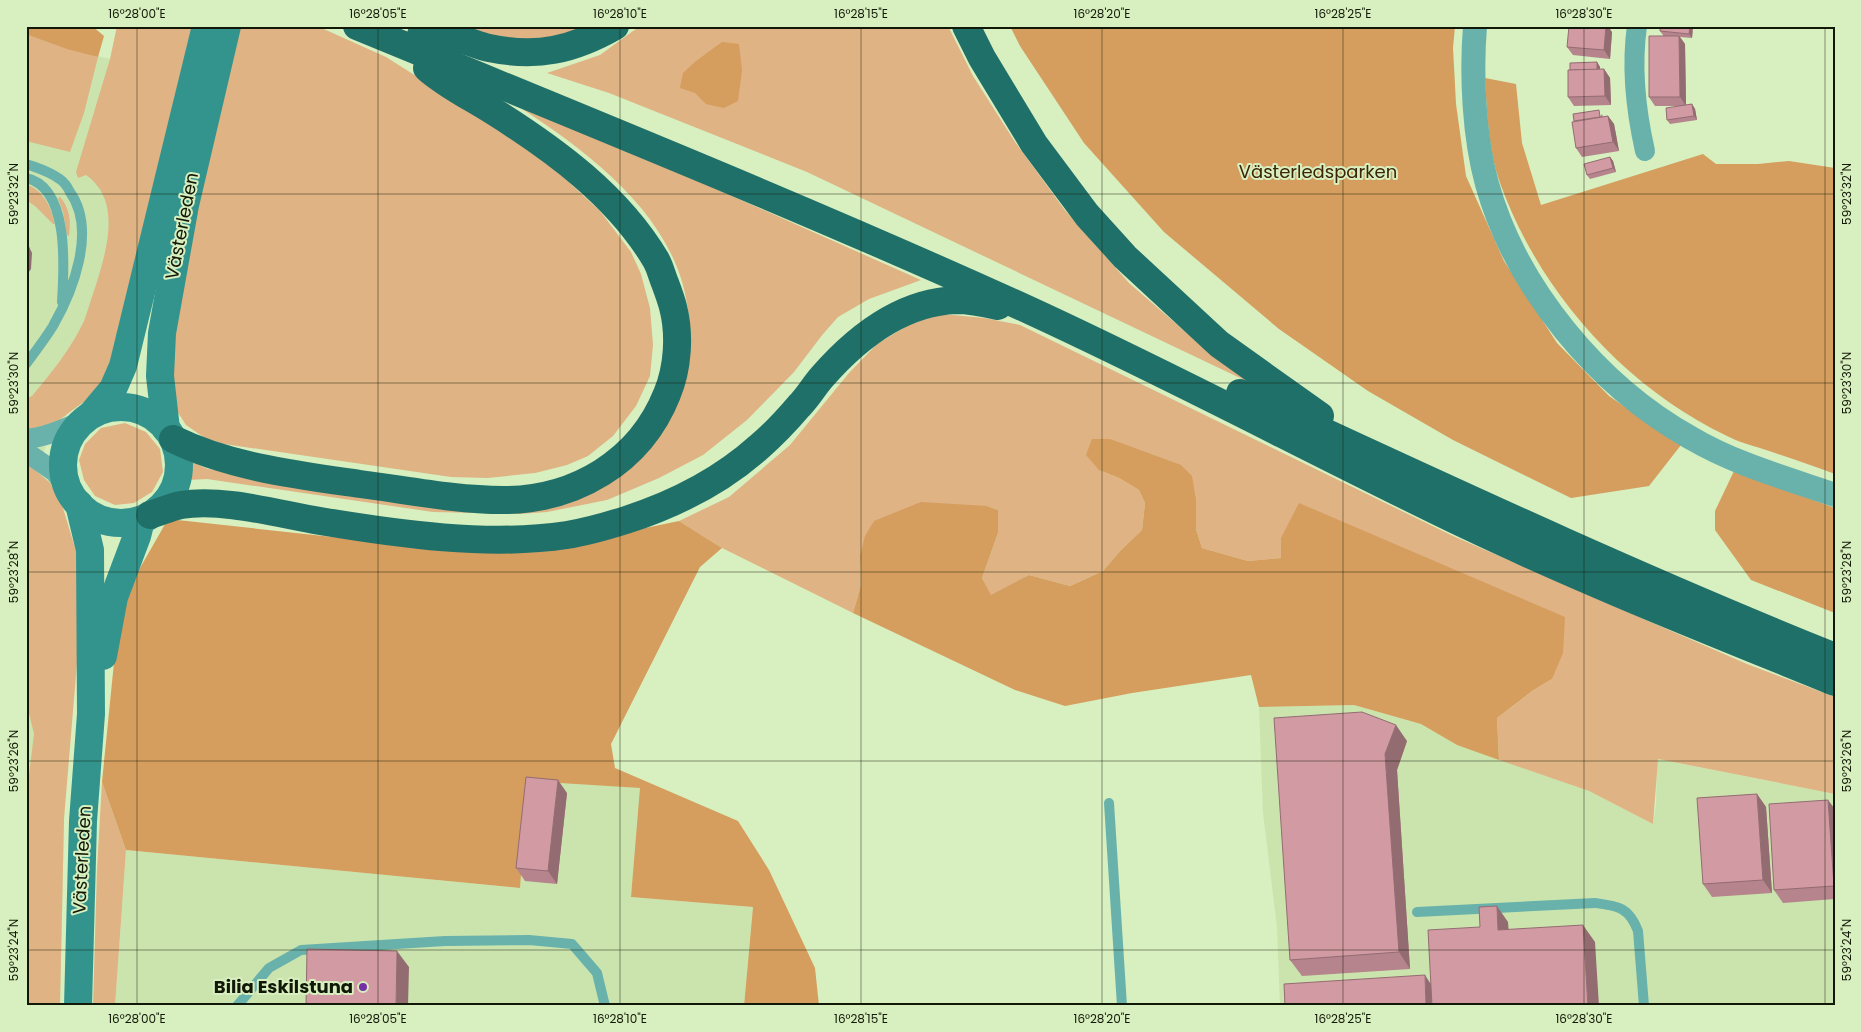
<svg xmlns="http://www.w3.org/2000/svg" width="1861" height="1032" font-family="Poppins,sans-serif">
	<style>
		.built { fill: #cbe4ae }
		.green { fill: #dfb384 }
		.forest { fill: #d59d5e }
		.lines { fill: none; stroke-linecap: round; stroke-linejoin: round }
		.service { stroke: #69b2ac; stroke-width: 10 }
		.minor { stroke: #69b2ac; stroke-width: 20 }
		.tertiary { stroke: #69b2ac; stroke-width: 24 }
		.secondary { stroke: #33948d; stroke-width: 28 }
		.trunk { stroke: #20706a; stroke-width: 28 }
		.wall { fill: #b5848c }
		.shaded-wall { fill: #936c72 }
		.building { fill: #d29aa3; stroke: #936c72 }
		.ticks { fill: none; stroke: #111807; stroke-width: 1; stroke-opacity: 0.45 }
		.poi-dot { fill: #7530a3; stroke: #d8efbf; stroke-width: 2 }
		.labels { text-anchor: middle; stroke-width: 4; stroke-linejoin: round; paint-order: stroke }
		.park-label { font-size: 18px; fill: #3c2508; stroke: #d8efbf }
		.street-label { font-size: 18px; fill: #111807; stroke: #d8efbf }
		.poi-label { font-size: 18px; font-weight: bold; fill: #111807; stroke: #d8efbf; text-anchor: end }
		.neatline { fill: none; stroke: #111807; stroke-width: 2 }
		.ticks-label { font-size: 12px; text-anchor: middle; fill: #111807 }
	</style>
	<rect width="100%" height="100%" fill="#d8efbf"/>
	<!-- built -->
	<g class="built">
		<polygon points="26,34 67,49 110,59 182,82 66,416 49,429 44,452 51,484 63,508 64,819 60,1006 26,1006"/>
		<polygon points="1354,705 1421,724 1457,745 1589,791 1653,824 1656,805 1657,759 1835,794 1835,1006 1280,1006 1277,927 1263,813 1259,707"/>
		<polygon points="528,780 641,788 631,897 753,907 744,1006 115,1006 126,850 520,888"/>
	</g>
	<!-- green -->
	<g class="green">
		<path d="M 117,26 L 198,26 L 119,348 L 105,378 L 85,401 L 55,423 L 26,430 L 26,399 L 32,396 C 51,373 71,349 84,321 C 88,310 91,299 95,288 C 106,252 123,201 86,175 L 78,178 L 76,172 L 110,59 Z"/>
		<polygon points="238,26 317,26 386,57 503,131 559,173 600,211 631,252 641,274 650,308 653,345 650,376 636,406 613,436 588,456 567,465 535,473 488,478 451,477 224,444 205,438 186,425 175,408 168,343"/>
		<path d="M 459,26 L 586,26 C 579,29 571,34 564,36 C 534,45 488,37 459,26 Z"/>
		<polygon points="640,26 948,26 973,76 1015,142 1064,209 1129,283 1218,360 1259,387 807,172 609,93 547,73 600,55"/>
		<polygon points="26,33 98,57 84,113 70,152 26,141"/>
		<path d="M 491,89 L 921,280 L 869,299 L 838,317 L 823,334 L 794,372 L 747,420 L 703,455 L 659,478 L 607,500 L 547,512 L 520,514 L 433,512 L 207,479 L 188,480 L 186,476 L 188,463 L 192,462 L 208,469 L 432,502 L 601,482 C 624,447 646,412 669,377 C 674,369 687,354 689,345 C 692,332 689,316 687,304 C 672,205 569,138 491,89 Z"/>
		<path d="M 26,184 C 44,191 51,207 55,224 L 53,224 L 35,206 L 26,200 Z"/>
		<path d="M 60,197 C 70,208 71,221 69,236 L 67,235 L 63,212 L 58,198 Z"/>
		<polygon points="942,314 984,318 1020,325 1453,536 1747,664 1835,697 1835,794 1658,759 1653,824 1589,791 1499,760 1497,718 1532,691 1552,679 1281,538 1281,558 1248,561 1202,548 1196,529 1196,500 1099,470 1119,478 1139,490 1145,503 1142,530 1121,550 1103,571 1070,586 1029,575 991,596 982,578 998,533 998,510 987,506 860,557 861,585 853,613 722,548 679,521 729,497 790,445 849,373 877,344 910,324"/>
		<polygon points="125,423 146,432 160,449 163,472 152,492 134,503 115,505 95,496 84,480 79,460 85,444 101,428"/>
		<polygon points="26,462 51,484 63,508 76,551 81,615 64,819 60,1006 26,1006 28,877 26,877 26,800 34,734 28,709 26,707 26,561 28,537 26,537"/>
		<polygon points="102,782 126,850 115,1006 93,1006 97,869"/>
	</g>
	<!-- forest -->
	<g class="forest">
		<polygon points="26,26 92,26 104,36 98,57 67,49 26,34"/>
		<polygon points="1010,26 1455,26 1453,48 1456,104 1466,176 1504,261 1557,343 1609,396 1681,445 1649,486 1571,498 1453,440 1368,391 1279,329 1164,232 1084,143 1020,46"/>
		<polygon points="722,42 739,44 742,70 738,101 724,108 706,104 695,93 680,88 683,73 696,61"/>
		<path d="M 1485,78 L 1516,84 L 1522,143 L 1541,205 L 1703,154 L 1716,164 L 1758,164 L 1789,161 L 1835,168 L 1835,474 C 1811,465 1787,457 1763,449 C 1751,445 1738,442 1727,436 C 1623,386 1539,291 1500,183 C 1488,149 1487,113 1485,78 Z"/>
		<polygon points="1092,439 1110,439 1181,465 1192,476 1196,500 1196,529 1202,548 1248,561 1281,558 1281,538 1299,503 1565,617 1563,653 1552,679 1532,691 1497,718 1499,760 1457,745 1421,724 1354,705 1259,707 1251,675 1132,693 1065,706 1015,690 853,613 861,585 860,557 865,536 874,521 921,502 987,506 998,510 998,533 982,578 991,595 1029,575 1070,586 1103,571 1121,550 1142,530 1145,503 1139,490 1119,478 1099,470 1086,455"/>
		<polygon points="1734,471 1835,508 1835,613 1751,580 1715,530 1715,511"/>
		<polygon points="168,519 434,548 530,552 679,521 722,548 700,567 611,744 615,768 738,821 769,870 815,968 819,1006 744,1006 753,907 631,897 640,788 528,781 520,888 126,850 102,782 120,603"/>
	</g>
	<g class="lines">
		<!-- service -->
		<g class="service">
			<path d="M 26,164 C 38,168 51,172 61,180 C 65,183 68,188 70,192 C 97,230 73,291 53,326 C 45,339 35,352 26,364"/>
			<path d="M 26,178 C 70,187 64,269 62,302"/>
			<polyline points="1109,803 1122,1006"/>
			<path d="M 1417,912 L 1595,903 C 1618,906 1629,907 1638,931 L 1644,1006"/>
			<polyline points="237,1006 269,968 301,950 445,941 529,940 572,944 597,973 605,1006"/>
		</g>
		<!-- minor -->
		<g class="minor">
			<path d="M 1637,26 C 1631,68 1636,111 1645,151"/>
			<path d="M 26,439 C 47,437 65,428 84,420"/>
			<polyline points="26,452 55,472 69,491"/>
		</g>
		<!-- tertiary -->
		<path class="tertiary" d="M 1475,26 C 1471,75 1474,137 1487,184 C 1516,288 1598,386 1691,438 C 1735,464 1786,478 1835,495"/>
		<!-- secondary -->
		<g class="secondary">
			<circle cx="121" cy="465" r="58"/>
			<polyline points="92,414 113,389 123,366 206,26"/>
			<polyline points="166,429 160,376 162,333 185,205 227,26"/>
			<polyline points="103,656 114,597 137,536 141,520"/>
			<polyline points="78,1006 83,821 91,714 90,550 79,504"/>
		</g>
		<!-- trunk -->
		<g class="trunk">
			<path d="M 357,26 C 583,119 809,210 1031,311 C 1179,379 1322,456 1468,526 C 1588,583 1712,632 1835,682"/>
			<polyline points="966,26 982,58 1034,144 1087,215 1125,257 1219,344 1320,416"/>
			<path d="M 421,35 C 433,37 446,37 459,39 C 469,41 479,46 489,48 C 537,58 573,50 615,26"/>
			<path d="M 1240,393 C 1437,484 1633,576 1835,657"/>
			<path d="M 173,439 C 230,467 297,475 360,484 C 407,490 455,500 503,500 C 575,500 640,462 667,394 C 678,368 680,334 673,307 C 671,299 668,291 665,283 C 662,276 660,267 656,260 C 618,196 555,150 493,111 C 471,97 446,85 427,68"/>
			<path d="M 150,515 C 160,512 171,507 181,505 C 223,498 278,514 320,521 C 398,534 489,547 567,535 C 586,532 607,526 626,520 C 676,504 720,482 760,446 C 774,434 787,420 799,406 C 808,397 814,386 822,377 C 857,337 902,302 956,300 C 970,300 985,303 998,306"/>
		</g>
	</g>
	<!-- wall -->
	<g class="wall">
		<polygon points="1693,26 1692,38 1680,37 1685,44 1686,105 1692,104 1695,109 1697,120 1670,124 1667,120 1684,106 1655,106 1649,97 1663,35 1660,31"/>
		<polygon points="1612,32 1610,59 1573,55 1567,47"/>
		<polygon points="1597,62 1600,67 1600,70 1604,69 1610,78 1611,105 1574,106 1568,97 1570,70"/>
		<polygon points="1602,114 1603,117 1608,116 1614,124 1619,151 1582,157 1576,148"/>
		<polygon points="1610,157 1613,161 1616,172 1590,179 1587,175"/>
		<polygon points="1407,741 1397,770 1410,969 1302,976 1290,960"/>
		<polygon points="567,793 557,884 525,881 516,868"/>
		<polygon points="1757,794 1766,807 1772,893 1712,897 1703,884"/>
		<polygon points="1835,809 1835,899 1783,903 1774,890"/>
	</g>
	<!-- shaded-wall -->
	<g class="shaded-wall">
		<polygon points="1606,26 1608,26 1612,32 1610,59 1604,50"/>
		<polygon points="1690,26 1693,26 1692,38 1689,34"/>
		<polygon points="1679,36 1685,44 1686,106 1680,97"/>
		<polygon points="1597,62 1600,67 1600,78 1597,74"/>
		<polygon points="1604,69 1610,78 1611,105 1605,96"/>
		<polygon points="1692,104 1695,109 1697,120 1694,116"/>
		<polygon points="1608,116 1614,124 1619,151 1613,142"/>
		<polygon points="1610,157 1613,161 1616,172 1613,168"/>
		<polygon points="26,240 32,253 31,269 26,276"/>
		<polygon points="1396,725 1407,741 1397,770 1410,969 1399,952 1385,754"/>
		<polygon points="558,780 567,793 557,884 548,871"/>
		<polygon points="1757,794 1766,807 1772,893 1763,880"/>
		<polygon points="1828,800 1835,809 1835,888 1834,886"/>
		<polygon points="1497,906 1508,922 1510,947 1498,930"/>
		<polygon points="1583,925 1595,942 1599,1006 1588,1006"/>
		<polygon points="397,951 409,967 408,1006 396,1006"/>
		<polygon points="1425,975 1436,992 1437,1006 1426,1006"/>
	</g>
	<!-- building -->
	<g class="building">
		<polygon points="1569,26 1606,26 1604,50 1567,47"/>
		<polygon points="1660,26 1690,26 1689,34 1660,31"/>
		<polygon points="1649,36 1679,36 1680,97 1649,97"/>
		<polygon points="1597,62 1597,70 1570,70 1570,63"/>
		<polygon points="1604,69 1605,96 1568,97 1568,70"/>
		<polygon points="1692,104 1694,116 1667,120 1666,108"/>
		<polygon points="1599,110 1600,117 1574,121 1573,114"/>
		<polygon points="1608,116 1613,142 1576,148 1572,122"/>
		<polygon points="1610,157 1613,168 1587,175 1584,164"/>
		<polygon points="1362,712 1396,725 1385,754 1399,952 1290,960 1274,718"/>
		<polygon points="526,777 558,780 548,871 516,868"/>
		<polygon points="1757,794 1763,880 1703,884 1697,798"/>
		<polygon points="1828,800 1834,886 1774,890 1769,804"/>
		<polygon points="1497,906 1498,930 1583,925 1588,1006 1432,1006 1428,930 1480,927 1479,907"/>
		<polygon points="307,949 397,951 396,1006 306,1006"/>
		<polygon points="1425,975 1426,1006 1285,1006 1284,984"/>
	</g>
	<!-- ticks -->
	<path class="ticks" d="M 137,26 L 137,1006M 378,26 L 378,1006M 620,26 L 620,1006M 861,26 L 861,1006M 1102,26 L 1102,1006M 1343,26 L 1343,1006M 1584,26 L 1584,1006M 1825,26 L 1825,1006M 26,194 L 1835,194M 26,383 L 1835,383M 26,572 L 1835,572M 26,761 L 1835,761M 26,950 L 1835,950"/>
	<!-- markers -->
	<circle class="poi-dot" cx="363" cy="987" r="5"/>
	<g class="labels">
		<!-- park labels -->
		<g class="park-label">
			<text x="1318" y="178">Västerledsparken</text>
		</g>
		<!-- street labels -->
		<g class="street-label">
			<text transform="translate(182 226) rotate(-79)" y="6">Västerleden</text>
			<text transform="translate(82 860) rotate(-87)" y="6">Västerleden</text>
		</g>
		<!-- poi labels -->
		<g class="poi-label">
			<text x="353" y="993">Bilia Eskilstuna</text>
		</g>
	</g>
	<!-- border -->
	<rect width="1861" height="1032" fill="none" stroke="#d8efbf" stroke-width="55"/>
	<rect x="28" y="28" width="1806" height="976" class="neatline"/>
	<g class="ticks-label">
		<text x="137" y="18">16°28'00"E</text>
		<text x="378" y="18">16°28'05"E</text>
		<text x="620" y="18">16°28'10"E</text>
		<text x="861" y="18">16°28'15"E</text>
		<text x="1102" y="18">16°28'20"E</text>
		<text x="1343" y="18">16°28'25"E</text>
		<text x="1584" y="18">16°28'30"E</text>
		<text transform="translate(14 194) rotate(-90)" y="4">59°23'32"N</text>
		<text transform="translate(1847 194) rotate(-90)" y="4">59°23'32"N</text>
		<text transform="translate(14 383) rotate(-90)" y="4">59°23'30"N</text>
		<text transform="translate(1847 383) rotate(-90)" y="4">59°23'30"N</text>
		<text transform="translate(14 572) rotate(-90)" y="4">59°23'28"N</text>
		<text transform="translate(1847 572) rotate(-90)" y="4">59°23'28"N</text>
		<text transform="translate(14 761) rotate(-90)" y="4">59°23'26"N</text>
		<text transform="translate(1847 761) rotate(-90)" y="4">59°23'26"N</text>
		<text transform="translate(14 950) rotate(-90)" y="4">59°23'24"N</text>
		<text transform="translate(1847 950) rotate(-90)" y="4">59°23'24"N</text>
		<text x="137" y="1023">16°28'00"E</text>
		<text x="378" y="1023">16°28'05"E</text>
		<text x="620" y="1023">16°28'10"E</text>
		<text x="861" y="1023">16°28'15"E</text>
		<text x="1102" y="1023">16°28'20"E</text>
		<text x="1343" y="1023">16°28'25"E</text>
		<text x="1584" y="1023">16°28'30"E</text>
	</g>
</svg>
